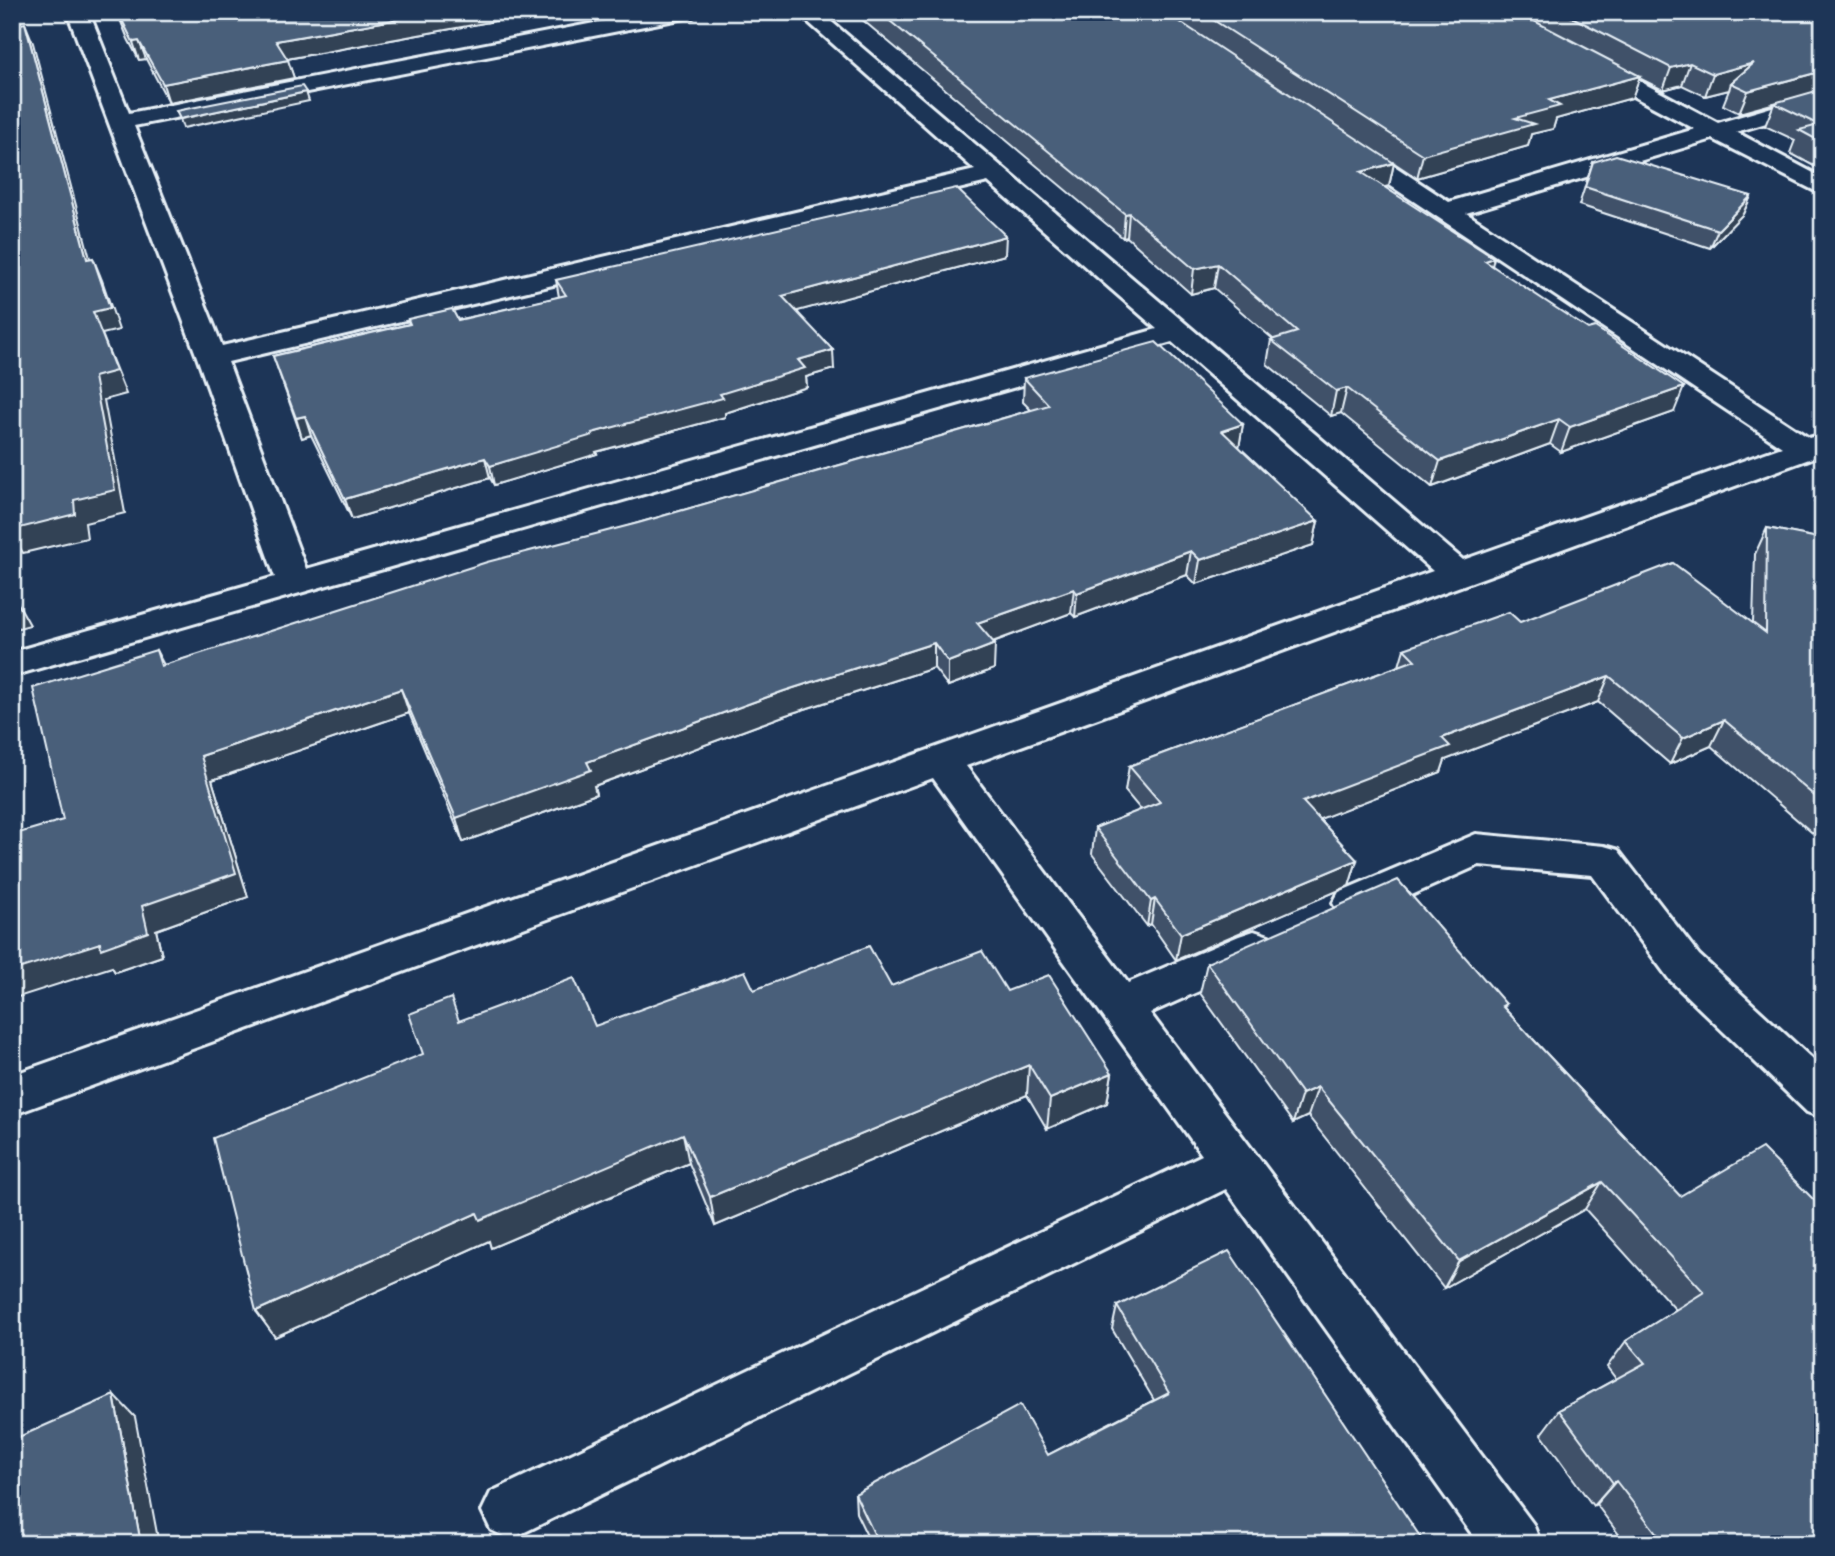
<svg xmlns="http://www.w3.org/2000/svg" width="1835" height="1556" font-family="'Shantell Sans',sans-serif">
	<style>
		.lines { fill: none; stroke-linecap: round; stroke-linejoin: round }
		.street-casing { stroke: #e8f1f8; stroke-width: 6 }
		.street { fill: #1d3557; fill-rule: evenodd }
		.wall { fill: #3f5169; stroke: #e8f1f8; stroke-width: 2 }
		.shaded-wall { fill: #334255; stroke: #e8f1f8; stroke-width: 2 }
		.building { fill: #495e7a; stroke: #e8f1f8; stroke-width: 2 }
	</style>
	<rect width="100%" height="100%" fill="#1d3557"/>
	<filter id="ink" filterUnits="userSpaceOnUse"><feTurbulence type="fractalNoise" baseFrequency=".0143" numOctaves="2"/><feDisplacementMap in="SourceGraphic" scale="14" xChannelSelector="R" yChannelSelector="G"/><feConvolveMatrix kernelMatrix="1 2 1 2 8 2 1 2 1" color-interpolation-filters="sRGB"/></filter>
	<g filter="url(#ink)">
		<g class="lines">
			<!-- street casing -->
			<g class="street-casing">
				<g id="street">
					<path d="M 67,12 L 89,12 L 129,113 L 651,12 L 695,12 L 693,17 L 685,18 L 134,126 L 222,346 L 975,170 L 797,12 L 820,12 L 1463,560 L 1782,447 L 1340,152 L 1337,147 L 1340,142 L 1349,140 L 1358,142 L 1449,202 L 1695,129 L 1582,69 L 1579,64 L 1582,59 L 1598,59 L 1718,123 L 1823,92 L 1823,106 L 1736,132 L 1823,178 L 1823,195 L 1713,139 L 1466,213 L 1809,438 L 1823,434 L 1823,454 L 966,766 L 1128,983 L 1239,936 L 1254,931 L 1269,936 L 1275,948 L 1269,960 L 1150,1013 L 1533,1524 L 1541,1544 L 1479,1544 L 1226,1189 L 529,1530 L 510,1539 L 491,1530 L 482,1511 L 491,1492 L 1202,1155 L 933,778 L 12,1115 L 12,1075 L 1433,571 L 1172,342 L 12,676 L 12,652 L 275,577 L 197,357 ZM 988,182 L 1157,329 L 306,569 L 228,362 Z"/>
					<polygon points="1476,834 1604,846 1618,850 1699,955 1823,1069 1823,1118 1807,1112 1669,979 1592,875 1479,865 1369,914 1354,919 1339,914 1333,903 1339,892"/>
				</g>
			</g>
			<!-- street -->
			<use href="#street" class="street"/>
		</g>
		<!-- wall -->
		<g class="wall">
			<polygon points="117,12 505,12 506,19 287,59 294,78 169,103 146,59 139,60 128,39"/>
			<polygon points="853,12 1823,12 1823,171 1790,153 1795,140 1765,126 1774,104 1739,113 1723,105 1729,90 1705,96 1682,85 1663,90 1639,78 1632,98 1556,119 1553,129 1531,134 1528,146 1417,178 1394,163 1389,186 1385,187 1492,266 1674,412 1561,452 1550,444 1432,487 1341,413 1331,416 1267,364 1271,340 1273,339 1214,288 1191,294 1127,237 1123,238"/>
			<polygon points="1593,162 1751,196 1743,214 1710,248 1579,205"/>
			<polygon points="1005,255 797,311 834,369 806,377 807,387 725,413 725,417 596,452 597,454 494,485 490,478 352,519 311,435 302,438 273,356 409,324 408,319 458,320 559,297 556,280"/>
			<polygon points="1024,378 1243,424 1239,447 1318,521 1313,545 1196,584 1187,575 1075,617 1071,613 993,642 994,669 948,686 934,668 786,715 594,786 596,794 463,842 409,713 212,780 248,897 156,930 162,956 115,972 112,967 63,820 156,650 164,665 638,523 1031,410 1023,402"/>
			<polygon points="1823,485 1823,510 1814,502"/>
			<polygon points="1767,528 1823,539 1823,842 1711,746 1670,764 1598,702 1445,760 1441,772 1319,819 1357,860 1349,886 1176,960 1151,924 1147,926 1092,854 1095,828 1141,810 1125,791 1129,766 1399,666 1404,649 1520,622 1753,623 1755,554"/>
			<polygon points="1823,886 1823,906 1814,899"/>
			<polygon points="1207,963 1506,1004 1504,1008 1680,1196 1823,1544 1626,1544 1596,1504 1593,1506 1541,1434 1559,1410 1616,1379 1607,1367 1626,1341 1676,1310 1585,1209 1444,1288 1308,1116 1293,1123 1200,993"/>
			<polygon points="891,986 1007,991 1112,1073 1107,1103 1047,1129 1027,1095 715,1226 689,1163 491,1248 489,1241 275,1337 256,1311 459,1021 595,1026 754,990"/>
			<polygon points="1117,1306 1425,1544 871,1544 856,1513 855,1494 1048,1455 1154,1400 1112,1329"/>
		</g>
		<!-- shaded-wall -->
		<g class="shaded-wall">
			<polygon points="438,12 505,12 506,19 281,60 276,41"/>
			<polygon points="25,23 33,43 96,281 87,259"/>
			<polygon points="139,41 146,59 139,60 133,42"/>
			<polygon points="288,60 294,78 169,103 163,84"/>
			<polygon points="1690,63 1682,85 1663,90 1671,68"/>
			<polygon points="1754,63 1731,83 1729,90 1705,96 1713,74"/>
			<polygon points="1823,71 1823,90 1739,113 1748,91"/>
			<polygon points="1640,76 1632,98 1556,119 1553,129 1531,134 1528,146 1417,178 1423,155 1549,100"/>
			<polygon points="306,92 309,101 183,128 180,119"/>
			<polygon points="1394,163 1389,186 1356,195 1361,172"/>
			<polygon points="1751,196 1743,214 1710,248 1718,230"/>
			<polygon points="1129,213 1127,237 1123,238 1125,214"/>
			<polygon points="1006,236 1005,255 783,315 782,296"/>
			<polygon points="93,258 102,280 119,330 102,334 126,394 104,400 125,513 85,523 87,538 23,553 12,534 12,530 94,377"/>
			<polygon points="1494,258 1488,282 1485,261"/>
			<polygon points="1218,264 1214,288 1191,294 1194,269"/>
			<polygon points="833,350 834,369 806,377 807,387 725,413 725,417 596,452 597,454 494,485 490,466 592,433 720,394 798,360"/>
			<polygon points="1684,387 1674,412 1561,452 1570,427"/>
			<polygon points="1347,388 1341,413 1331,416 1336,391"/>
			<polygon points="305,416 311,435 302,438 296,418"/>
			<polygon points="1559,419 1550,444 1432,487 1440,461"/>
			<polygon points="1243,424 1239,448 1222,431"/>
			<polygon points="485,458 490,478 352,519 345,499"/>
			<polygon points="1318,521 1313,545 1196,584 1200,560"/>
			<polygon points="1191,551 1187,575 1075,617 1077,593"/>
			<polygon points="1074,589 1071,613 976,648 977,623"/>
			<polygon points="12,598 15,598 30,625 12,630"/>
			<polygon points="934,643 934,668 786,715 594,786 596,794 463,842 456,818 587,762 784,691"/>
			<polygon points="995,644 994,669 948,686 948,662"/>
			<polygon points="1609,676 1598,702 1445,760 1441,772 1297,828 1303,802 1442,738"/>
			<polygon points="401,689 409,713 212,780 248,897 156,930 162,956 115,972 112,967 12,999 12,971 142,906 201,756"/>
			<polygon points="1724,720 1711,746 1670,764 1683,738"/>
			<polygon points="1357,860 1349,886 1176,960 1181,934"/>
			<polygon points="1155,899 1151,924 1147,926 1151,901"/>
			<polygon points="1029,1065 1027,1095 715,1226 710,1197"/>
			<polygon points="1112,1073 1107,1103 1047,1129 1050,1099"/>
			<polygon points="1318,1087 1308,1116 1293,1123 1302,1094"/>
			<polygon points="683,1134 689,1163 491,1248 489,1241 275,1337 256,1311 477,1213"/>
			<polygon points="1602,1182 1585,1209 1444,1288 1459,1261"/>
			<polygon points="114,1395 135,1417 159,1544 141,1544"/>
			<polygon points="1616,1481 1596,1504 1593,1506 1613,1483"/>
		</g>
		<!-- building -->
		<g class="building">
			<polygon points="118,12 438,12 276,41 288,60 163,84 139,41 133,42"/>
			<polygon points="879,12 1165,12 1394,163 1361,172 1494,258 1485,261 1588,329 1595,327 1684,387 1570,427 1559,419 1440,461 1347,388 1336,391 1271,340 1297,332 1218,264 1194,269 1129,213 1125,214"/>
			<polygon points="1201,12 1517,12 1640,76 1549,100 1560,106 1515,118 1534,124 1423,155"/>
			<polygon points="1562,12 1823,12 1823,71 1748,91 1731,83 1754,63 1713,74 1690,63 1671,68"/>
			<polygon points="25,23 87,259 93,258 110,308 93,312 116,371 94,377 115,490 74,500 75,514 12,530 12,26"/>
			<polygon points="302,86 306,92 180,119 176,111"/>
			<polygon points="1823,89 1823,143 1799,130 1819,125 1774,103"/>
			<polygon points="1616,155 1751,196 1718,230 1585,187 1593,162"/>
			<polygon points="956,188 1006,236 782,296 833,350 798,360 805,368 720,394 723,398 592,433 593,435 490,466 485,458 345,499 305,416 296,418 273,356 410,324 408,319 452,309 458,320 566,295 556,280"/>
			<polygon points="1156,342 1243,424 1222,431 1318,521 1200,560 1191,551 1077,593 1074,589 977,623 995,644 948,662 934,643 784,691 587,762 591,770 456,818 401,689 201,756 236,873 142,906 148,932 101,949 100,943 12,971 12,835 63,820 33,688 156,650 161,666 487,562 638,523 1049,405 1024,378"/>
			<polygon points="1767,528 1823,539 1823,803 1724,720 1683,738 1609,676 1442,738 1450,746 1303,802 1357,860 1181,934 1155,899 1151,901 1095,828 1160,802 1129,766 1415,660 1404,649 1509,612 1520,622 1673,563 1766,633"/>
			<polygon points="1398,880 1506,1004 1502,1006 1680,1196 1762,1148 1823,1209 1823,1544 1665,1544 1616,1481 1613,1483 1559,1410 1645,1363 1626,1341 1704,1292 1602,1182 1459,1261 1318,1087 1302,1094 1207,963"/>
			<polygon points="869,946 891,986 982,951 1007,991 1049,975 1112,1073 1050,1099 1029,1065 710,1197 683,1134 480,1220 477,1213 256,1311 213,1138 423,1054 409,1014 451,998 459,1021 574,978 595,1026 745,971 754,990"/>
			<polygon points="1229,1251 1425,1544 879,1544 855,1494 1020,1405 1048,1455 1169,1393 1117,1306"/>
			<polygon points="114,1395 141,1544 12,1544 12,1440"/>
		</g>
	</g>
	<!-- margin -->
	<rect width="1835" height="1556" fill="none" stroke="#1d3557" stroke-width="42"/>
	<rect x="21" y="21" width="1793" height="1514" fill="none" stroke="#e8f1f8" stroke-width="2.5" filter="url(#ink)"/>
</svg>
